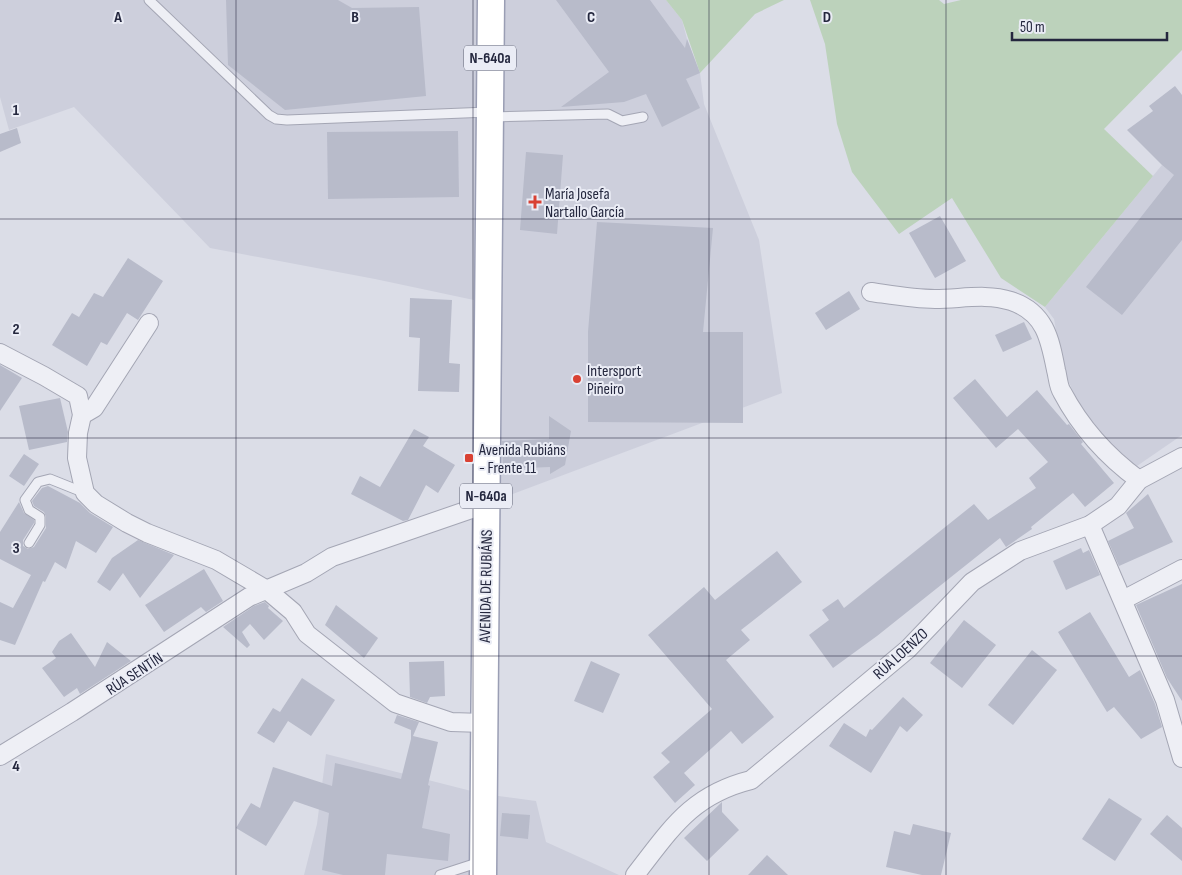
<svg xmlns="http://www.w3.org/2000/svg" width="1182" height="875" font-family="'Sofia Sans Condensed',sans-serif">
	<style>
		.built { fill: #cdcfdc }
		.green { fill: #bcd2bb }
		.building { fill: #b8bbca }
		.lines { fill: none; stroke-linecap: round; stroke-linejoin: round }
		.service-casing { stroke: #a4a6b4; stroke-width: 11 }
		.minor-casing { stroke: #a4a6b4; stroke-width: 20 }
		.primary-casing { stroke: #9a9eb4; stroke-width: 29 }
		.service { stroke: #eeeff5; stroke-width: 9 }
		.minor { stroke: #eeeff5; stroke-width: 18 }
		.primary { stroke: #fff; stroke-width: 26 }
		.grid { fill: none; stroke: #24273e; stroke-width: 1; stroke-opacity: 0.55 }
		.poi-dot { fill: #d94133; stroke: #eaecf5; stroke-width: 2 }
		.labels { text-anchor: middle; stroke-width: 4; stroke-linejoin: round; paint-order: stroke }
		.shield { fill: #eaecf5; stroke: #5f6275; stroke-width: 1 }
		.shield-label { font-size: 15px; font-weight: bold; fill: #24273e }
		.poi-label { font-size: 16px; fill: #24273e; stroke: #eaecf5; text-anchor: start }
		.street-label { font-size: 16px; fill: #24273e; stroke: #eaecf5 }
		.grid-label { font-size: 16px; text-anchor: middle; font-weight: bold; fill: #24273e; stroke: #eaecf5; stroke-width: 4; stroke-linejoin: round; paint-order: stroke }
	</style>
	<rect width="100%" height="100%" fill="#dbdde7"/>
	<!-- built -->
	<g class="built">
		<polygon points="0,0 666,0 682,20 687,39 700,73 704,104 759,240 782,393 486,504 488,303 375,279 210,248 74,107 9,130 0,97"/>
		<polygon points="1162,165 1182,181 1182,435 1134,468 1106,442 1077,400 1063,369 1054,319 1045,307"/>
		<polygon points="326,754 483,794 536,801 546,842 619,875 304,875 317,824"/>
	</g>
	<!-- green -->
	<g class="green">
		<polygon points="666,0 784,0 755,14 700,73 682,20"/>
		<polygon points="810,0 939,0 944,4 961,0 1182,0 1182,50 1104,129 1153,176 1045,307 1001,278 952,198 899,234 852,172 837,124 825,44"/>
	</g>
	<!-- building -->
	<g class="building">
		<polygon points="226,0 338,0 352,8 419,7 426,96 285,110 228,65"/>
		<polygon points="556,0 650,0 685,48 687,39 700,73 686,79 700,108 662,127 646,94 624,102 561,107 609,72"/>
		<polygon points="1175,86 1182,95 1182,240 1122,315 1086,287 1174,175 1162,165 1127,130 1153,111 1149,106"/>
		<polygon points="17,128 21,143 0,152 0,134"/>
		<polygon points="458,131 459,197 328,199 327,132"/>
		<polygon points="526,152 563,155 557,234 520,230"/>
		<polygon points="940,216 966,261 935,278 909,233"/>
		<polygon points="597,222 713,228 703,332 743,332 743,423 588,422 588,332"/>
		<polygon points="128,258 163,281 138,320 127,313 107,345 101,342 87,366 52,345 72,313 79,317 94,293 103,297"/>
		<polygon points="849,291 860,309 826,330 815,313"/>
		<polygon points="410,298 452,300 449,363 460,364 459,392 418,391 420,338 409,337"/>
		<polygon points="1024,322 1032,339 1003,352 995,335"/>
		<polygon points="0,365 22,378 0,411"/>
		<polygon points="975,379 1007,417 1037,390 1067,425 1069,424 1072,428 1083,442 1081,444 1114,483 1085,507 1073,493 1031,527 1032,529 1006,547 1000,538 877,636 833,668 809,635 829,620 822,610 838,599 844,608 974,504 988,520 1036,488 1029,478 1048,462 1018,429 996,448 953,398"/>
		<polygon points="60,398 68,432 67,442 29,450 19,406"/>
		<polygon points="549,416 571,431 565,465 550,474 550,467 503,469 502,441 549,439"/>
		<polygon points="414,429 429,437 423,446 455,465 438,493 426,485 408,520 403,521 351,494 360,476 380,487"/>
		<polygon points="24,454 39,464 24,486 9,476"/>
		<polygon points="48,486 80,503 90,513 113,527 96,553 76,541 66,569 55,562 45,582 43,581 15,645 0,640 0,602 13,608 31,575 0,559 0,532 19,502 24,513 34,520 34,523 23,540 23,546 28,549 34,547 46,528 46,517 44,512 34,506 32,501 42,488"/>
		<polygon points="1148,494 1173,542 1119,566 1108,541 1134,528 1126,513"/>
		<polygon points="138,540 174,555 140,598 123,573 110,591 97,582 112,558"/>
		<polygon points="1081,548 1083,553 1089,550 1100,575 1066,590 1053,561"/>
		<polygon points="777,551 802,582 741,630 750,640 726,660 774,717 742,744 731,731 684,773 695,785 675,803 653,777 670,762 661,753 712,709 648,635 704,587 715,600"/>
		<polygon points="204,569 223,601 206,612 201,607 164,632 145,605"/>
		<polygon points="1182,584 1182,701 1167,678 1136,605"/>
		<polygon points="265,602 269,606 268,608 283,621 264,640 250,624 242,632 250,645 247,648 223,627 254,606"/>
		<polygon points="336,605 378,638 364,658 325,625"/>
		<polygon points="1090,612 1129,677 1140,670 1155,704 1162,727 1141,739 1114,707 1107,712 1058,632"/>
		<polygon points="964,620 996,645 962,688 930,663"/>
		<polygon points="71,633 95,667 107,642 131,661 80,694 77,688 64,697 42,668 56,658 52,652 59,641"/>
		<polygon points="1032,650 1057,670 1013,725 988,705"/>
		<polygon points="444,661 445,696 430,697 427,703 410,697 409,662"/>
		<polygon points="591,661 620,674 603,713 574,701"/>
		<polygon points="302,678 335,700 311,736 288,721 274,743 257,733 273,708 280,712"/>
		<polygon points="903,697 923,715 907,732 900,726 871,773 829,746 844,723 866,737 870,729 872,730"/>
		<polygon points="397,715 419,722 413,736 438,742 428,785 430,786 422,828 450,834 448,861 387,854 385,875 343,875 322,870 329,813 294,801 266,846 236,828 251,803 260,808 273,767 332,786 335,763 401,779 411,739 411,730 394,723"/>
		<polygon points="1109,798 1142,819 1115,861 1082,839"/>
		<polygon points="722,802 722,812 739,830 707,861 684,838"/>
		<polygon points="502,813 530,815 528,839 500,836"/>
		<polygon points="1167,815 1182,828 1182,861 1150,834"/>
		<polygon points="913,824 951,833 941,875 922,875 886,867 894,831 910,835"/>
		<polygon points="767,855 788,875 748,875"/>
	</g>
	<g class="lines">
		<!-- service casing -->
		<g class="service-casing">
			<g id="service">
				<polyline points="149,0 269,115 276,119 287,120 489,112"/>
				<polyline points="492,117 608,114 622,121 643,117"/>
				<polyline points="29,543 40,525 40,517 29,510 25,500 38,482 50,479 85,493"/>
				<polyline points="440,875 480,862"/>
			</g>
		</g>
		<!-- minor casing -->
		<g class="minor-casing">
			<g id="minor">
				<path d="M 871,292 C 892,295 914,299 935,299 C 961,299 986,293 1011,301 C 1045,312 1050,339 1056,370 C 1058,377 1058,386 1062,392 C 1081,428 1106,456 1139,480"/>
				<polyline points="0,353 44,376 78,396 82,415 78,433 77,458 85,493 96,504 127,523 147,533 216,560 267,590 293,612 307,634 395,703 451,722 484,723"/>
				<polyline points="82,415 94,408 149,323"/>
				<polyline points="1090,525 1165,700 1182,758"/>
				<polyline points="1123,600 1182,569"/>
				<polyline points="0,756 72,712 249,597 306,573 332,557 486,504"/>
				<path d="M 635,875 C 671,829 691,795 751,780 L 908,649 L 972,582 L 1020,551 L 1090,525 L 1118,506 L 1139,480 L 1182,457"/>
			</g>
		</g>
		<!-- primary casing -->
		<g class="primary-casing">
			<polyline id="primary" points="483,875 491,0"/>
		</g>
		<!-- service -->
		<use href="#service" class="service"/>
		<!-- minor -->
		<use href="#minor" class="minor"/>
		<!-- primary -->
		<use href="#primary" class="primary"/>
	</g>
	<!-- grid -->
	<path class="grid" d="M 236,0 L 236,875M 473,0 L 473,875M 709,0 L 709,875M 946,0 L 946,875M 0,219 L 1182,219M 0,438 L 1182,438M 0,656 L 1182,656"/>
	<!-- markers -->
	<g class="poi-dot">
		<path d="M532.5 194.5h5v5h5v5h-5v5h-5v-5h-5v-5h5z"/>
		<circle cx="577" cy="379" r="5"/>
		<rect x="464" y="453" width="10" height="10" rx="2.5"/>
	</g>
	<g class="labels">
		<!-- shield labels -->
		<g class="shield">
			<rect x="464" y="45.5" width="52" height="25" rx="4"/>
			<rect x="460" y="483.5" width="52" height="25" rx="4"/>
		</g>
		<g class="shield-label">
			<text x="490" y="63">N-640a</text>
			<text x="486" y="501">N-640a</text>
		</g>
		<!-- poi labels -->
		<g class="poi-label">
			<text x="545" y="199">María Josefa<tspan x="545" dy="18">Nartallo García</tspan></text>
			<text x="587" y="376">Intersport<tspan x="587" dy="18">Piñeiro</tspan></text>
			<text x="479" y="455">Avenida Rubiáns<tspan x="479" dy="18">- Frente 11</tspan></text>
		</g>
		<!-- street labels -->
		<g class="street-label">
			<text transform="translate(485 586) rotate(-89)" y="6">AVENIDA DE RUBIÁNS</text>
			<text transform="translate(900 653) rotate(-42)" y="6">RÚA LOENZO</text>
			<text transform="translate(134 673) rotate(-33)" y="6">RÚA SENTÍN</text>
		</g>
	</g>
	<g class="grid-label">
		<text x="118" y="22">A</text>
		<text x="355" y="22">B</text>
		<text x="591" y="22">C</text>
		<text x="827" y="22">D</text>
		<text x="16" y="115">1</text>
		<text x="16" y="334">2</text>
		<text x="16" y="553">3</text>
		<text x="16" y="771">4</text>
	</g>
	<!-- scale -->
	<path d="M1012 32v8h155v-8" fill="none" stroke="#24273e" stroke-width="2.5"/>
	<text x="1020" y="32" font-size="15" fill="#24273e" stroke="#eaecf5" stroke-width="4" paint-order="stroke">50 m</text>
</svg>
